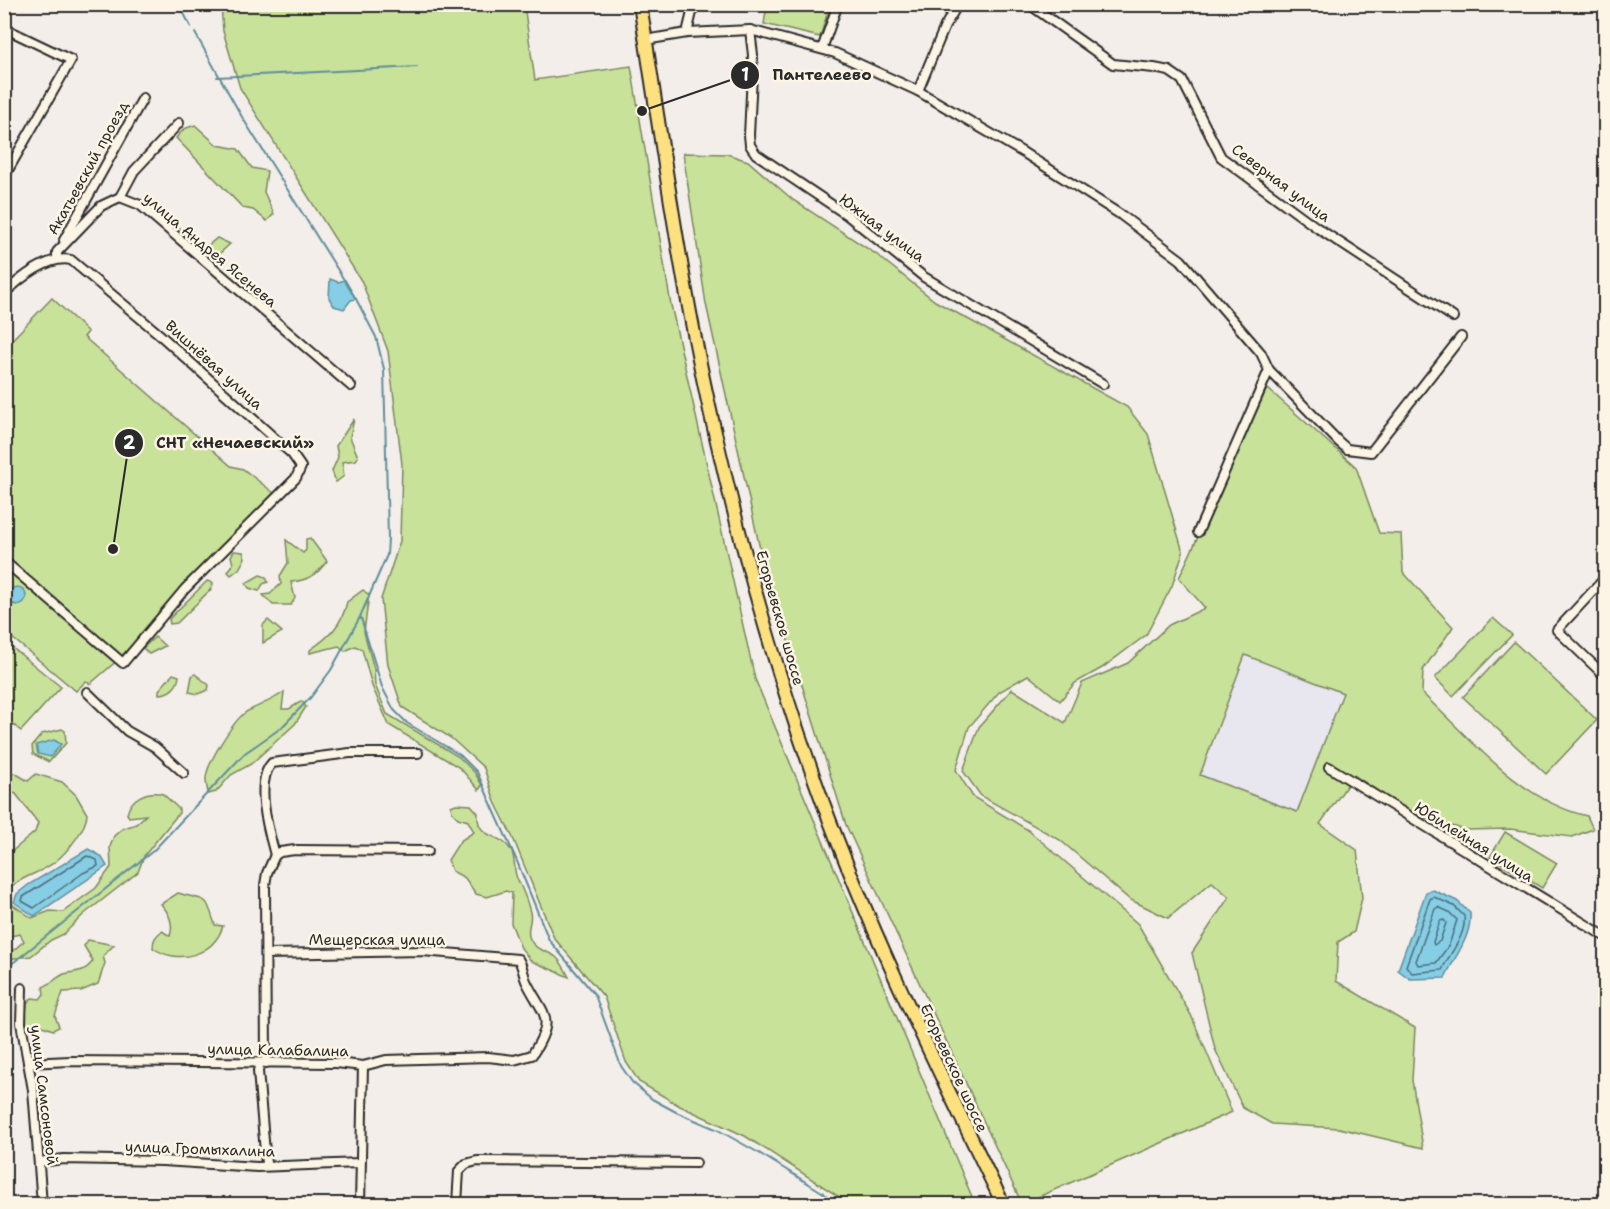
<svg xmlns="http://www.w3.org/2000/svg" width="1610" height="1209" font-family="'Shantell Sans',sans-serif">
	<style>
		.built { fill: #e8e6ee }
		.green { fill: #c8e299; stroke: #7a8662; stroke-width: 1.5; fill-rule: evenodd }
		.water { fill: #85cee5; stroke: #618d9b; stroke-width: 1.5 }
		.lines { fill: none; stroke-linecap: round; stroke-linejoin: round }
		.shore { stroke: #4f6c75; stroke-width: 1.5 }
		.stream { stroke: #618d9b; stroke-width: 2 }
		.street-casing { stroke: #2b2b2b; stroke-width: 12 }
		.primary-casing { stroke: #2b2b2b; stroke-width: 16 }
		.street { stroke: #fcf5e5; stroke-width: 8 }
		.primary { stroke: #fde080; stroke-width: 12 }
		.labels { text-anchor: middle; stroke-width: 5; stroke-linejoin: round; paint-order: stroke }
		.street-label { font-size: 15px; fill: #2b2b2b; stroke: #fcf5e5 }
		.leader { fill: none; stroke: #2b2b2b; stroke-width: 2 }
		.callout-dot { fill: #2b2b2b; stroke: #fcf5e5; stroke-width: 2 }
		.mark-label { font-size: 18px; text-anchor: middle; font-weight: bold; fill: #fff }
		.callout-label { font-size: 16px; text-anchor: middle; font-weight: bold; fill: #2b2b2b; stroke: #fcf5e5; stroke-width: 5; stroke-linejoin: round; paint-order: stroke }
	</style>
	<rect width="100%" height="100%" fill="#f3eee9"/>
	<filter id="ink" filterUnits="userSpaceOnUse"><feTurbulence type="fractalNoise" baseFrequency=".0167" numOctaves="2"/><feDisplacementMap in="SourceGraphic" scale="12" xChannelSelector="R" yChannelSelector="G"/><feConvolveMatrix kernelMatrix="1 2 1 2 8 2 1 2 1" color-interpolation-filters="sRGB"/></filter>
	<g filter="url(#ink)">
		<path class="built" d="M1245,655L1343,692L1297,812L1200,775Z"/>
		<g class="green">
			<path d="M221,5H524L535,80L631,66L671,305L755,679L975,1204H850L745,1136L680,1106L639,1082L626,1062L604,997L554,938L513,838L495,802L484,768L451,738L402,707L388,665L381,599L400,541L402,464L388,351L362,282L240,88L223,31Z"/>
			<path d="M767,5V4L830,5L820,37L764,24Z"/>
			<path d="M195,125L217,145L238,149L252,168L267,171L264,192L274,214L267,221L253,210L243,208L176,138L184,129Z"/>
			<path d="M683,153L727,154L748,161L793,200L876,254L935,301L1127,407L1148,434L1183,552L1172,586L1146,635L1102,668L1075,683L1060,701L1028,675L999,692L969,727L956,770L973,797L1028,830L1138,924L1191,1015L1232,1112L1022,1204L846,825L762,558L706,304Z"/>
			<path d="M174,226L193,232L195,237L193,242L189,243L172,231Z"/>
			<path d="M217,238L230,244L220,253L209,256L204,249Z"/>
			<path d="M52,298L88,332L84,337L231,466L243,469L274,493L119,659L90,684L86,681L76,691L5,632L4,348Z"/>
			<path d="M1267,388L1356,467L1379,533L1401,534L1403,572L1453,627L1423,670L1422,693C1471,739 1519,800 1587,816L1593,829L1572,837L1510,829L1465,830L1412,814L1354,775L1320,824L1357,850L1362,898L1354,932L1338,942L1336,981L1415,1028L1412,1080L1423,1148L1339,1128L1272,1124L1243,1108L1215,1049L1192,953L1229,897L1212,882L1168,918L1129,899L1060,840L981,796L963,771L979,727L1012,689L1065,723L1082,683L1128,663L1169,625L1205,608L1179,578ZM1245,655L1343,693L1297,812L1200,775Z"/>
			<path d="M354,419L350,437L358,457L356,460L342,462L344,476L336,482L332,471L338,457L336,446Z"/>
			<path d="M310,538L327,561C317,575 309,580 291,582L295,598L291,605H273L263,595L270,594L281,584L280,576L288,563L286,540L303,553L306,550V539Z"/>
			<path d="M234,551L243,552L245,558L239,569L231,575L228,572L233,564L231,556Z"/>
			<path d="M260,575L266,577L268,582L263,584L259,591L249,588L246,583Z"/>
			<path d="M207,581L213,583L211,589L177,623L170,624L169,619Z"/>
			<path d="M363,590L369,595L364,632L374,669L375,685L387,714L459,757L475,773L482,785L479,790L460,768L389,725L372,686L362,649L355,646L345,651L339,646L310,653V650C329,637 342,625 347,602Z"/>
			<path d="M1493,618L1512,635L1453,696L1435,678Z"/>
			<path d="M268,620L282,632L263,643V625Z"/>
			<path d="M155,637L165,646L149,654L143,648Z"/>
			<path d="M4,641L61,687L21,731L5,718Z"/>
			<path d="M1514,642L1597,720L1546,774L1463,697Z"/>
			<path d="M173,674L179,676C178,687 169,694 159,694V690Z"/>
			<path d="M195,674L209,685L208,690L198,694L189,692L192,676Z"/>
			<path d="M284,692L282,709H289L302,701L306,707L295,724L251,764L231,775L216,792L208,794C208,790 206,785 206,780C205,765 234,720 246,712C259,705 272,701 284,692Z"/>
			<path d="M62,729L65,731L66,743L49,762L33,754L32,746L42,734Z"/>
			<path d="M8,772L15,773L28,781L36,774L62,782L76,795L87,814C87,828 67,852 56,861C41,874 19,876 7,891L9,902L32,918L50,911L63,912L96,888L111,867L110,847L114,836L122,829L136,824L146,815L129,817L127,814C131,797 147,790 163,794L179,809V813L144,856L138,872L83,915L64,934L51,940L31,956L8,959L7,956L24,941L20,934L5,937V857L35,832L38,823L16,794L8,791L5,794V775Z"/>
			<path d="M456,804L471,805L478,813C476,840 500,832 511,850C516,859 513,869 517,878C522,888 527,900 530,912C533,922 525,929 530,939C535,951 547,950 556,957C561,961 566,971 569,977L531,961L521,948L511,923L512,893L506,891L487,897L476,894L465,878L452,871L448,860L460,841L474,832L468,821L458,818L452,812L451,806Z"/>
			<path d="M1505,832L1557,863L1542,888L1490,857Z"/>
			<path d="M178,893C208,902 205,893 215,925L223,926C213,956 178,965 153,948C153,940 155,936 162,931L170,936C174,924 170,914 161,904Z"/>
			<path d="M88,940L114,945L103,956L105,963L98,984L81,991L63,992L55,1016L59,1027L53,1030L37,1024L28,1030L24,1028L27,1003L32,998L40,999L44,994L43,987C51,984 57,977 64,974C78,970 83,974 93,961L84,946Z"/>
		</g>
		<g class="water">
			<path d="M330,279L338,282L345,280L356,299L351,300L344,309L334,306L329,298Z"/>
			<circle cx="17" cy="596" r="9"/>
			<path d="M54,740L61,744L51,757L38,754L36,745Z"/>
			<path d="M88,849L101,856L107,866L34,916L14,902L17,894L28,885Z"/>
			<path d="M1433,890L1457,901L1470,913C1472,937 1454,957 1445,978L1410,979L1398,970L1426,892Z"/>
		</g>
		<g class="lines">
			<g class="shore">
				<path d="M87,856L97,860L98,866L83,873L34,908L22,901L23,897Z"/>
				<path d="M1434,897L1454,906L1464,916C1467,935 1449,954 1442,970L1412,973L1406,966L1430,899Z"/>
				<path d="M1438,907L1449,912L1457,920L1449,945L1436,963L1418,965L1416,961L1435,909Z"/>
				<path d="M1444,920L1446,923L1440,941L1434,945L1433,942L1440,921Z"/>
			</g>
			<g class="stream">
				<path d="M179,4L191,27"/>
				<path d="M217,77L417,67"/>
				<path d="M361,618L382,687L394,710L407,723L460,755L477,772L516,859L549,940L595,995L621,1066L632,1082L652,1099L676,1112L718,1130L759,1153L822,1192L837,1204"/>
				<path d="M4,970L153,851L245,753L281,728L311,697L331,670L360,617L387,555L388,539L384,369L376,337L356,299L242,117L195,33"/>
			</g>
			<g class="street-casing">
				<g id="street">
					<path d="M1029,4L1113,64L1154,68L1169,71L1182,80L1221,157L1316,227L1453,317"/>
					<path d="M4,28L71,60L4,177"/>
					<path d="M750,30L753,55L749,135L750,145L756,154L847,215L924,277L1103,384"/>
					<path d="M687,33L694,4"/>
					<path d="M645,40L687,33L750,30L835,53L918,91L1024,153L1121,215L1181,260L1261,353L1269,370L1198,532"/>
					<path d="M822,49L838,4"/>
					<path d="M918,91L945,26L958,4"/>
					<path d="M120,197L134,171L179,123"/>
					<path d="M64,240L143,98"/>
					<path d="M57,259V252L101,206L120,197L140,205L351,386"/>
					<path d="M4,294C20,278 49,255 71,260L159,334L292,454L301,467L296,478L185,589L123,663L4,561"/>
					<path d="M1269,370L1339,442L1347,449L1371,452L1461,337"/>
					<path d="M1606,577L1557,630L1606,677"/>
					<path d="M87,692L127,731L155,747L184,773"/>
					<path d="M1329,767L1606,937"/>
					<path d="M275,855C269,833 254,782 272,763L350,753H418"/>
					<path d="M275,855L280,852L295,850L428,851"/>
					<path d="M22,988L21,1023L33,1090L42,1204"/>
					<path d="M28,1063L70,1061L336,1063L363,1066L386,1060L488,1057L514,1060L532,1055C557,1016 543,1016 526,981C523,974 523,966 518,959L422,951L267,954"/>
					<path d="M260,1063L258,1071L266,1164"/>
					<path d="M266,1063L265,885L267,873L275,855"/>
					<path d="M39,1162L64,1159L163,1161L257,1167L360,1163"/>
					<path d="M360,1204L363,1066"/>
					<path d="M457,1204L459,1171L466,1164L477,1161L696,1163"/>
				</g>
			</g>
			<g class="primary-casing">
				<path id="primary" d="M640,4C663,150 683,298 717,441C745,562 779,683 822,800C873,939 939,1071 1003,1204"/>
			</g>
			<use href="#street" class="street"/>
			<use href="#primary" class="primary"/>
		</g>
	</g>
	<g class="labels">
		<g class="street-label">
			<text transform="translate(88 168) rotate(-61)" y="5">Акатьевский проезд</text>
			<text transform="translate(1281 183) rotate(37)" y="5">Северная улица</text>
			<text transform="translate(882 228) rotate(37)" y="5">Южная улица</text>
			<text transform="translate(210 250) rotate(40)" y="5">улица Андрея Ясенева</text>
			<text transform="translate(214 365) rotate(42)" y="5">Вишнёвая улица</text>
			<text transform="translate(780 618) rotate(74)" y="5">Егорьевское шоссе</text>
			<text transform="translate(1474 842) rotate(32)" y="5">Юбилейная улица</text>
			<text x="377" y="945">Мещерская улица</text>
			<text transform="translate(278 1050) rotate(1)" y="5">улица Калабалина</text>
			<text transform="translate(954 1068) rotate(65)" y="5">Егорьевское шоссе</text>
			<text transform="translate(44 1095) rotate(83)" y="5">улица Самсоновой</text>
			<text transform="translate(200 1149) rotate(2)" y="5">улица Громыхалина</text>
		</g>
	</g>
	<path class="leader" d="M642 111L745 75M113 549L129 443"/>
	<g class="callout-dot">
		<circle cx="642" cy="111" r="6"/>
		<circle cx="113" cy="549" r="6"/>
		<circle cx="745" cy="75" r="15"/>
		<circle cx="129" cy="443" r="15"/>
	</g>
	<g class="mark-label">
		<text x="745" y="81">1</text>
		<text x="129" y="449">2</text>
	</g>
	<g class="callout-label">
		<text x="822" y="80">Пантелеево</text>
		<text x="235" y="448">СНТ «Нечаевский»</text>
	</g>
	<rect width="1610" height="1209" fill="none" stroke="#fcf5e5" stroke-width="24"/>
	<rect x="12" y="12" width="1586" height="1185" fill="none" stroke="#2b2b2b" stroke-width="2" filter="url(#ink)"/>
</svg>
